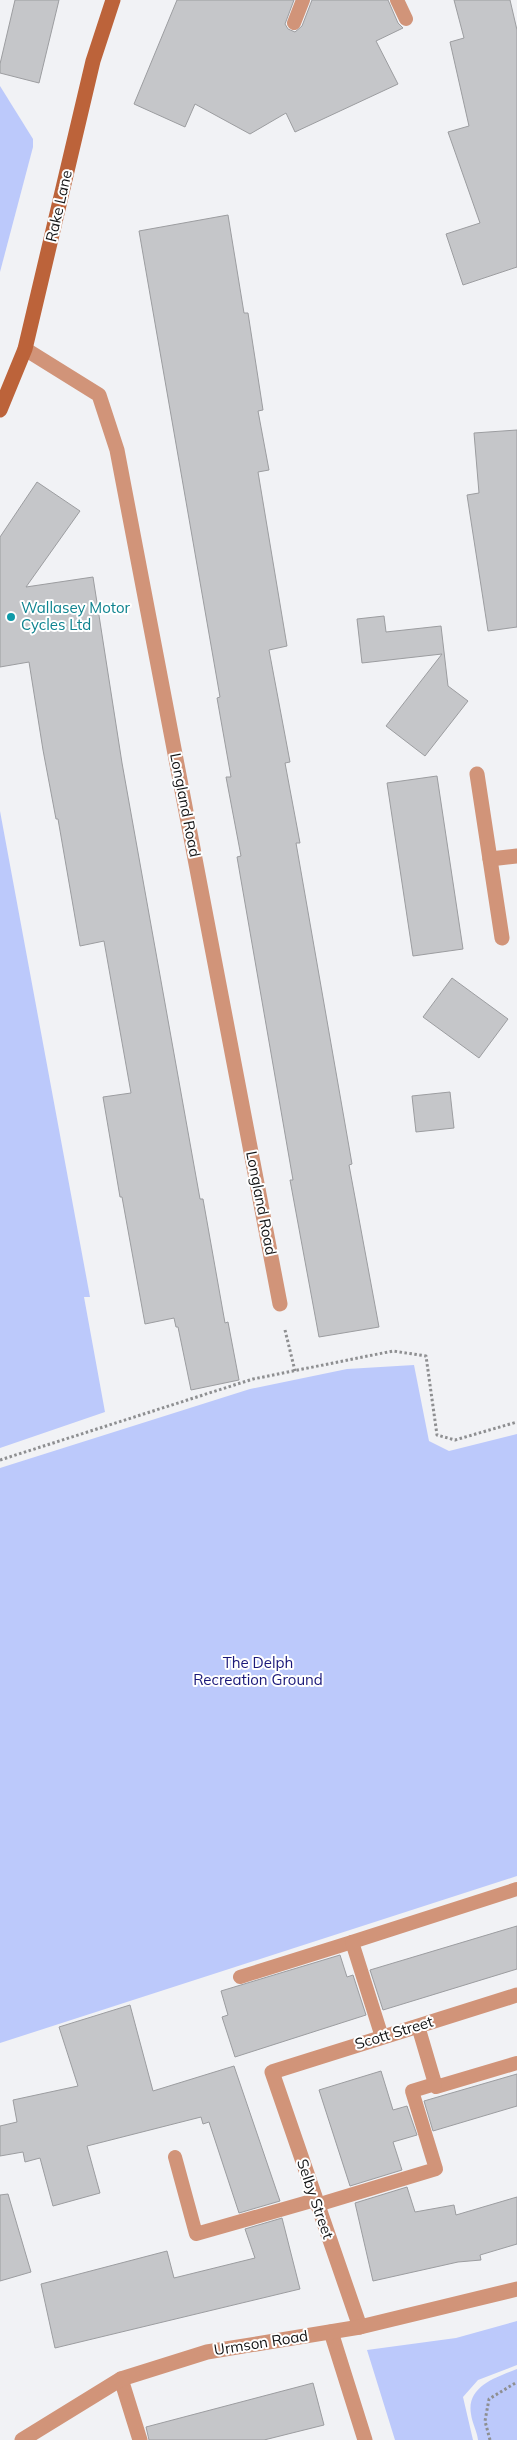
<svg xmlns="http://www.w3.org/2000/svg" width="517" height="2440" font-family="Mulish,sans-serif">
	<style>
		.green { fill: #bcc9fb }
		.building { fill: #c5c6c9; stroke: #9c9da0 }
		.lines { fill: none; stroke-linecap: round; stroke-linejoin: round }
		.path { stroke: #8e8f91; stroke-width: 3; stroke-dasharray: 2.5 2.5; stroke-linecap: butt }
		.lane { stroke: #d19479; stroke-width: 14 }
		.street { stroke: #d19479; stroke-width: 15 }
		.secondary { stroke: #bc633a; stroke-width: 15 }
		.culture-dot { fill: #0f9aa8; stroke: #fff; stroke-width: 2 }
		.labels { text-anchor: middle; stroke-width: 4; stroke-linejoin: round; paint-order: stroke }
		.street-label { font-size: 15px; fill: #131415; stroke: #fff }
		.culture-label { font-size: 15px; fill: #0d838f; stroke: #fff; text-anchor: start }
		.park-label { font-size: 15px; fill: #1a1879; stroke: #fff }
	</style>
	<rect width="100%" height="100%" fill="#f1f2f5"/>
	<g class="green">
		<path d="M0,86L33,139V147L0,272Z"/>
		<path d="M0,811L90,1297H84L105,1412L0,1448Z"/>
		<path d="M414,1365L429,1441L449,1451L517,1434V1876L0,2043V1468L250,1389L347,1369Z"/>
		<path d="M517,2321V2365L478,2380L463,2397L473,2440H395L367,2350L456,2338Z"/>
		<path d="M517,2369V2440H478C477,2431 472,2423 471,2414C466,2386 497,2377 517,2369Z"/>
	</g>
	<g class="building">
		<path d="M15,0H59L39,83L0,73V64Z"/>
		<path d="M177,0H294L285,24L288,29L295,32L302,26L312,0H388L398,23L403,28L376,41L398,84L295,132L286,113L250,134L195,104L185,127L134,104Z"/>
		<path d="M454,0H510L517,30V267L463,285L446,234L480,223L448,132L469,126L450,42L464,38Z"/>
		<path d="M228,215L244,313H248L263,410L258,411L269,470L258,472L287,646L269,650L290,762L285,763L300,843H296L352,1164L349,1165L379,1327L319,1337L290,1180H293L237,857L241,856L226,777H231L217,698L220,697L139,231Z"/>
		<path d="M517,430V627L488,631L467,495L479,493L474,433Z"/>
		<path d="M37,482L80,511L26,587L93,577L122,763L200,1199H203L225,1323L228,1322L239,1380L191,1390L178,1327H176L174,1318L145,1324L122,1197H120L103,1097L131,1093L104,941L80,946L58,819H56L43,750L29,662L0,667V537Z"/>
		<path d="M384,616L386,632L441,626L448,686L468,701L425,756L386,726L442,654L362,663L357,619Z"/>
		<path d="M437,776L463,949L413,956L387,783Z"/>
		<path d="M452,978L508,1019L479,1058L423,1017Z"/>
		<path d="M450,1092L454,1128L416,1132L412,1096Z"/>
		<path d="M517,1926V1969L383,2010L370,1970Z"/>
		<path d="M340,1955L347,1977L353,1975L366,2015L235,2057L222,2017L228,2015L221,1991Z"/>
		<path d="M130,2005L153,2091L234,2066L280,2201L239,2213L209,2122L203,2124L201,2117L87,2146L100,2193L53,2206L40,2158L25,2162L23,2152L0,2156V2126L17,2122L13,2100L78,2086L59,2027Z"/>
		<path d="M381,2071L393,2110L407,2106L417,2135L393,2142L402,2170L350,2186L319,2090Z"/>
		<path d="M517,2074V2106L433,2131L424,2101Z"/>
		<path d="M407,2187L415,2212L454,2205L456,2215L517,2197V2244L480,2255L481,2260L458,2262L373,2281L355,2203Z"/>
		<path d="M8,2194L31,2272L0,2281V2195Z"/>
		<path d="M282,2218L300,2289L55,2348L41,2284L167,2251L174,2278L255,2258L245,2229Z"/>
		<path d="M313,2383L324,2425L264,2440H149L146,2427Z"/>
	</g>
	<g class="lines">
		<g class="path">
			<path d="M285,1330L295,1371"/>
			<path d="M0,1460L253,1379L393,1351L426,1356L437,1435L455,1440L517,1422"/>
			<path d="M490,2440L485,2421L489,2399L517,2382"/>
		</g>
		<g class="lane">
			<path d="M397,0L406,19"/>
			<path d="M294,23L303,0"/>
			<path d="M240,1977L352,1942"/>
			<path d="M418,2026L436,2087L517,2063"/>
			<path d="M382,2037L352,1942L517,1889"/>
			<path d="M175,2157L196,2234L315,2200"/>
			<path d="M317,2205L436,2169L412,2091L435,2084"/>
		</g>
		<g class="street">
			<path d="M25,349L99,395L117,450L280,1304"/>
			<path d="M477,774L502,938"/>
			<path d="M490,859L517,856"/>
			<path d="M360,2327L272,2072L517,1995"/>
			<path d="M331,2332L365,2440"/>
			<path d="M121,2379L140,2440"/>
			<path d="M22,2440L121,2379L207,2352L360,2327L517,2289"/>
		</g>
		<path class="secondary" d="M0,410L25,349L93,61L113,0"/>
	</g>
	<circle class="culture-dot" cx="11" cy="617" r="5"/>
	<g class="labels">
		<g class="street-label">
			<text transform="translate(59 206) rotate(-77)" y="5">Rake Lane</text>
			<text transform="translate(185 805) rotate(79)" y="5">Longland Road</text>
			<text transform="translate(261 1203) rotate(79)" y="5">Longland Road</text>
			<text transform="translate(394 2033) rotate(-17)" y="5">Scott Street</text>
			<text transform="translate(315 2199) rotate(71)" y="5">Selby Street</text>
			<text transform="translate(261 2343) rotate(-9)" y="5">Urmson Road</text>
		</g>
		<g class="culture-label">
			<text x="21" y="613">Wallasey Motor<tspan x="21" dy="17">Cycles Ltd</tspan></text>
		</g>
		<g class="park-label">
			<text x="258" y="1668">The Delph<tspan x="258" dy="17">Recreation Ground</tspan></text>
		</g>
	</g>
</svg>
